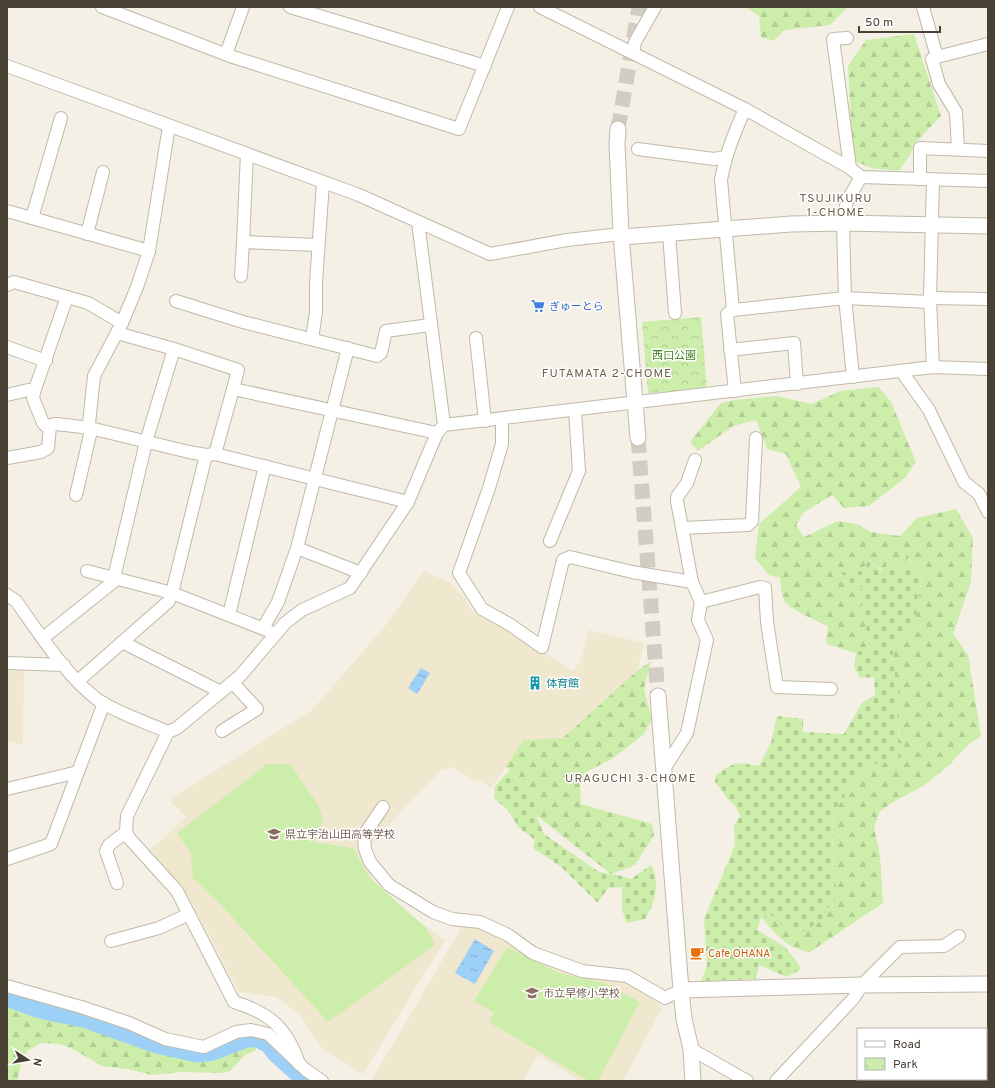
<svg xmlns="http://www.w3.org/2000/svg" width="995" height="1088" font-family="Overpass,'Noto Sans JP',sans-serif">
	<style>
		.education { fill: #efe7ce }
		.forest { fill: url(#forest-firs) }
		.cemetery { fill: url(#cemetery-stones) }
		.park { fill: url(#park-crowns) }
		.pitch { fill: #cdedab }
		.water { fill: url(#water-ripples) }
		.lines { fill: none; stroke-linecap: round; stroke-linejoin: round }
		.river { stroke: #9cd0f7; stroke-width: 19 }
		.tertiary-tunnel { stroke: #d2cdc2; stroke-width: 15; stroke-dasharray: 15 8; stroke-linecap: butt }
		.minor-casing { stroke: #c1b9a7; stroke-width: 14 }
		.tertiary-casing { stroke: #c1b9a7; stroke-width: 17 }
		.minor { stroke: #fff; stroke-width: 12 }
		.tertiary { stroke: #fff; stroke-width: 15 }
		.labels { text-anchor: middle; stroke-width: 3; stroke-linejoin: round; paint-order: stroke }
		.shop-label { font-size: 11px; fill: #366cbe; stroke: #fff; text-anchor: start }
		.park-label { font-size: 11px; fill: #438022; stroke: #fff }
		.culture-label { font-size: 11px; fill: #0d838f; stroke: #fff; text-anchor: start }
		.education-label { font-size: 11px; fill: #785e54; stroke: #fff; text-anchor: start }
		.food-label { font-size: 11px; fill: #c56008; stroke: #fff; text-anchor: start }
		.neighbourhood-label { font-size: 12px; letter-spacing: 1px; fill: #6c5f4b; stroke: #fff }
	</style>
	<defs>
		<pattern id="forest-firs" width="22" height="20" patternUnits="userSpaceOnUse"><rect width="22" height="20" fill="#cdedab"/><path d="M5 1l3.5 6h-7zM16 11l3.5 6h-7z" fill="#b2cc94"/></pattern>
		<pattern id="cemetery-stones" width="16" height="16" patternUnits="userSpaceOnUse"><rect width="16" height="16" fill="#cdedab"/><path d="M2 7V4a2 2 0 0 1 4 0v3zM10 15v-3a2 2 0 0 1 4 0v3z" fill="#b2cc94"/></pattern>
		<pattern id="park-crowns" width="20" height="18" patternUnits="userSpaceOnUse"><rect width="20" height="18" fill="#cdedab"/><path d="M2 6a3 3 0 1 1 6 0M12 15a3 3 0 1 1 6 0" fill="none" stroke="#b2cc94"/></pattern>
		<pattern id="water-ripples" width="26" height="14" patternUnits="userSpaceOnUse"><rect width="26" height="14" fill="#9cd0f7"/><path d="M2 4q2-2 4 0t4 0M15 11q2-2 4 0t4 0" fill="none" stroke="#81aac9"/></pattern>
	</defs>
	<rect width="100%" height="100%" fill="#f5f0e6"/>
	<g class="education">
		<path d="M424,571L451,583L464,597L473,612L498,623L573,671L580,662L588,630L644,643L638,670L563,738L524,740L491,788L478,779L475,782L453,767L441,770L360,855L381,894L445,940L363,1074L324,1051L298,1013L276,997L239,992L187,894L150,850L186,817L169,800L312,710L385,626Z"/>
		<path d="M7,667L24,668L23,744L7,741Z"/>
		<path d="M463,925L472,926L501,937L566,970L593,978L622,980L661,1005V1010L623,1081H580L538,1055L523,1081H371Z"/>
	</g>
	<g class="forest">
		<path d="M746,7H848L830,25L785,30L773,41L761,37L759,16Z"/>
		<path d="M914,34L941,116L915,143L910,155L899,171L871,168L853,160L848,66L866,40Z"/>
		<path d="M879,387L891,402L916,462L905,478L869,506L844,508L832,495L803,513L796,525L804,537L838,521L857,524L871,532L900,536L917,518L956,509L973,538L971,582L953,634L968,655L981,736L969,744L949,765L925,785L895,801L880,811L874,827L880,856L883,903L810,952C786,948 776,934 761,917L770,915L808,930L816,923L828,918L818,912L833,905L838,891L833,879L832,824L837,807L855,781L866,769L875,764L895,761L902,746L896,720L900,690L896,687L892,641L915,622L923,568H915L910,558H902V570C888,577 880,569 870,560L859,572L844,573L840,568L841,581L861,585V605L870,648L856,653L826,644L828,626C819,622 792,610 786,603C781,597 781,585 780,578L769,575L755,558L759,524L801,487L786,454L767,449L756,420L733,426L698,451L690,442L721,403L734,400L776,396L812,404L840,391Z"/>
		<path d="M651,661L644,689L652,720L643,735L612,759L588,771L580,785L581,804L652,824L654,835L635,865L611,874L536,815L535,799L510,770L505,767L524,740L563,738L638,670Z"/>
		<path d="M7,1002L94,1026L167,1050L199,1056L210,1057L249,1044L256,1045V1050L245,1055L230,1071L223,1073L182,1072L152,1075L127,1069L101,1066L75,1050L60,1044L41,1043L27,1051L21,1064L17,1081H7Z"/>
	</g>
	<g class="cemetery">
		<path d="M905,552L915,568H923L915,622L892,641L896,687L900,690C897,712 893,734 907,752L895,761L876,764L866,769L855,781L837,807L832,824L833,879L838,891L833,905L818,912L829,918L816,923L808,930L800,932L783,929L780,920L770,915L761,917L757,930L785,947L797,962L801,969L787,977L759,965L756,979L701,981L707,966L704,919L735,845L734,825L740,816C735,803 734,807 727,798C723,793 720,787 715,782L716,775C735,761 737,762 759,766L771,743L777,716L803,719V732L844,734L862,703L875,695L874,677L860,678L854,667L856,653L870,647L861,605V585L841,581L833,575L840,568L844,573L859,572L870,560L881,571L886,564L894,566L896,573L902,570V558Z"/>
		<path d="M510,770L535,799L536,815L544,834L599,872L618,875L631,879L651,865C661,882 655,903 645,919L626,923L622,909V887L608,888L598,903L561,867L533,848L535,840L519,828L508,810L494,798L495,786Z"/>
	</g>
	<path class="park" d="M701,317L707,389L648,393L642,322Z"/>
	<g class="pitch">
		<path d="M267,764H290L318,805L323,820L314,842L353,848L369,877L426,928L435,945L328,1022L221,905L193,878L191,853L177,833Z"/>
		<path d="M507,947L559,973L605,983L640,1002L598,1081H589L489,1022L494,1013L474,1001Z"/>
	</g>
	<g class="water">
		<path d="M421,668L430,673L417,694L408,688Z"/>
		<path d="M475,939L494,951L475,984L455,973Z"/>
	</g>
	<g class="lines">
		<path class="river" d="M7,997L40,1009L87,1019L157,1044L197,1053L213,1051L247,1038H258L269,1044L277,1054L307,1081"/>
		<g class="tertiary-tunnel">
			<path d="M618,129L639,7"/>
			<path d="M638,438L658,696"/>
		</g>
		<g class="minor-casing">
			<g id="minor">
				<path d="M102,7L230,56L459,129L508,7"/>
				<path d="M290,7L485,66"/>
				<path d="M540,7L745,109L850,168L861,177L988,181"/>
				<path d="M923,7L937,57L932,59L939,84L956,112L958,149"/>
				<path d="M847,38L833,39L850,168"/>
				<path d="M633,53L635,42L655,7"/>
				<path d="M226,54L243,7"/>
				<path d="M937,57L988,44"/>
				<path d="M7,66L359,195L490,254L567,240L621,234"/>
				<path d="M638,149L714,159L726,157"/>
				<path d="M920,179V148L988,151"/>
				<path d="M933,180L930,298L933,367"/>
				<path d="M7,211L149,251"/>
				<path d="M32,218L61,118"/>
				<path d="M418,222L444,425"/>
				<path d="M87,234L103,172"/>
				<path d="M669,234L675,313"/>
				<path d="M243,242L247,154"/>
				<path d="M241,276L243,242L318,245"/>
				<path d="M7,285L14,282L88,303L122,323"/>
				<path d="M67,297L34,392L33,398L43,423L46,426L57,424L90,428L189,452L206,455L215,454L408,502"/>
				<path d="M930,298L988,299"/>
				<path d="M176,301L243,322L377,356L381,353L386,331L430,325"/>
				<path d="M733,310L845,298L930,302"/>
				<path d="M476,338L485,421"/>
				<path d="M312,339L316,312V283L323,182"/>
				<path d="M7,347L46,361"/>
				<path d="M174,349L238,370L233,389"/>
				<path d="M730,350L794,343L797,384"/>
				<path d="M902,372L929,410L964,482L979,494L988,512"/>
				<path d="M853,377L845,298L843,223L847,201L861,177"/>
				<path d="M735,391L727,314L733,310L721,180C725,155 734,133 745,109"/>
				<path d="M7,395L28,390L34,392"/>
				<path d="M502,418V444L489,488L459,573L482,609L509,624L542,647L563,560L570,557L632,572L692,582L701,602L698,620L707,640L687,733L664,769"/>
				<path d="M215,454L233,389L437,433"/>
				<path d="M7,458L41,452L48,448L50,426"/>
				<path d="M76,495L90,435L89,423L94,376L122,323L137,287L149,251L169,126"/>
				<path d="M682,528L748,525L752,521L756,438"/>
				<path d="M550,541L579,471L575,410"/>
				<path d="M297,548L361,573"/>
				<path d="M87,571L172,593L269,631"/>
				<path d="M692,582L677,501V497L687,483L695,460"/>
				<path d="M7,595L16,601C39,633 66,676 98,700C115,712 148,723 168,732"/>
				<path d="M701,602L760,587L765,588L767,622L777,687L831,689"/>
				<path d="M229,615L265,466"/>
				<path d="M263,628L278,602L297,548L348,348"/>
				<path d="M43,638L113,582L146,442L174,349L117,333"/>
				<path d="M122,642L221,692"/>
				<path d="M7,663L64,665"/>
				<path d="M78,681L169,601L172,593L206,455"/>
				<path d="M222,731L257,709L233,683"/>
				<path d="M7,789L78,772L104,703"/>
				<path d="M383,807L364,835L365,849L370,862L389,885L433,912L452,919L480,922L508,935L533,953L582,971L627,976L665,998L681,990"/>
				<path d="M7,859L51,844L78,772"/>
				<path d="M117,883L106,851L109,845L126,832"/>
				<path d="M111,941L159,928L189,914"/>
				<path d="M7,986L81,1007L129,1023L165,1039L204,1047L236,1032L251,1030L268,1034L306,1070L322,1081"/>
				<path d="M691,1049L747,1081"/>
				<path d="M299,1064C287,1028 270,1013 234,1002L177,891L129,838L126,832L127,816L168,732L177,728L240,676L285,623L302,610L350,588L408,502L437,433L444,425L933,367L988,369"/>
				<path d="M902,1079L908,1081"/>
				<path d="M776,1081L853,999L862,985L900,947L944,946L959,936"/>
				<path d="M979,1081L980,1079"/>
			</g>
		</g>
		<g class="tertiary-casing">
			<g id="tertiary">
				<path d="M618,129L617,144L621,234L638,438"/>
				<path d="M622,237L791,224L843,223L988,226"/>
				<path d="M658,696L681,990L684,1019L691,1049L693,1081"/>
				<path d="M681,990L862,985L988,984"/>
			</g>
		</g>
		<use href="#minor" class="minor"/>
		<use href="#tertiary" class="tertiary"/>
	</g>
	<defs>
		<g id="supermarket-bare" transform="scale(1.08)"><path d="M-6-5.5h2.5l.6 2H6L4.5 2H-2.5L-4.4-4H-6ZM-1.5 3.2a1.3 1.3 0 1 0 .1 0ZM3 3.2a1.3 1.3 0 1 0 .1 0Z" fill="#3f7fe0" stroke="#fff" stroke-width="2.5" paint-order="stroke"/></g>
		<g id="building-bare" transform="scale(1.08)"><path d="M-4-6H4V6H1V3H-1V6H-4ZM-2.5-4.3h1.7v1.8h-1.7ZM.8-4.3h1.7v1.8H.8ZM-2.5-1h1.7V.8h-1.7ZM.8-1h1.7V.8H.8Z" fill="#0f9aa8" stroke="#fff" stroke-width="2.5" paint-order="stroke"/></g>
		<g id="school-bare" transform="scale(1.08)"><path d="M0-5L7-2L0 1L-7-2ZM-4 1L0 2.5L4 1V4Q0 6-4 4Z" fill="#8d6e63" stroke="#fff" stroke-width="2.5" paint-order="stroke"/></g>
		<g id="cafe-bare" transform="scale(1.08)"><path d="M-5.5-4.5H6V0H3Q3 3.5 0 3.5H-2.5Q-5.5 3.5-5.5 0ZM3-3.2v2h1.7v-2ZM-6 4.5H4V6H-6Z" fill="#e8710a" stroke="#fff" stroke-width="2.5" paint-order="stroke"/></g>
	</defs>
	<g fill-rule="evenodd">
		<use href="#supermarket-bare" x="538" y="306"/>
		<use href="#building-bare" x="535" y="683"/>
		<use href="#school-bare" x="274" y="834"/>
		<use href="#cafe-bare" x="697" y="953"/>
		<use href="#school-bare" x="532" y="993"/>
	</g>
	<g class="labels">
		<g class="shop-label">
			<text x="549" y="310">ぎゅーとら</text>
		</g>
		<g class="park-label">
			<text x="674" y="359">西口公園</text>
		</g>
		<g class="culture-label">
			<text x="546" y="687">体育館</text>
		</g>
		<g class="education-label">
			<text x="285" y="838">県立宇治山田高等学校</text>
			<text x="543" y="997">市立早修小学校</text>
		</g>
		<g class="food-label">
			<text x="708" y="957">Cafe OHANA</text>
		</g>
		<g class="neighbourhood-label">
			<text x="836" y="202">TSUJIKURU<tspan x="836" dy="14">1-CHOME</tspan></text>
			<text x="607" y="377">FUTAMATA 2-CHOME</text>
			<text x="631" y="782">URAGUCHI 3-CHOME</text>
		</g>
	</g>
	<rect width="995" height="1088" fill="none" stroke="#484134" stroke-width="16"/>
	<rect x="857" y="1028" width="130" height="52" fill="#ffffff" stroke="#b6b3ae"/>
	<rect x="865" y="1041" width="20" height="6" fill="#ffffff" stroke="#b6b3ae"/>
	<text x="893" y="1048" font-size="12" fill="#484134">Road</text>
	<rect x="865" y="1058" width="20" height="12" fill="url(#park-crowns)" stroke="#b6b3ae"/>
	<text x="893" y="1068" font-size="12" fill="#484134">Park</text>
	<g transform="translate(28 1060) rotate(102)" stroke="#ffffff" stroke-width="3" paint-order="stroke">
	<path d="M0-3L7 15L0 10L-7 15Z" fill="#484134"/>
	<text y="-6" font-size="11" font-weight="bold" text-anchor="middle" fill="#484134">N</text>
	</g>
	<path d="M859 26v6h81v-6" fill="none" stroke="#484134" stroke-width="2"/>
	<text x="865" y="26" font-size="12" fill="#484134" stroke="#ffffff" stroke-width="3" paint-order="stroke">50 m</text>
</svg>
